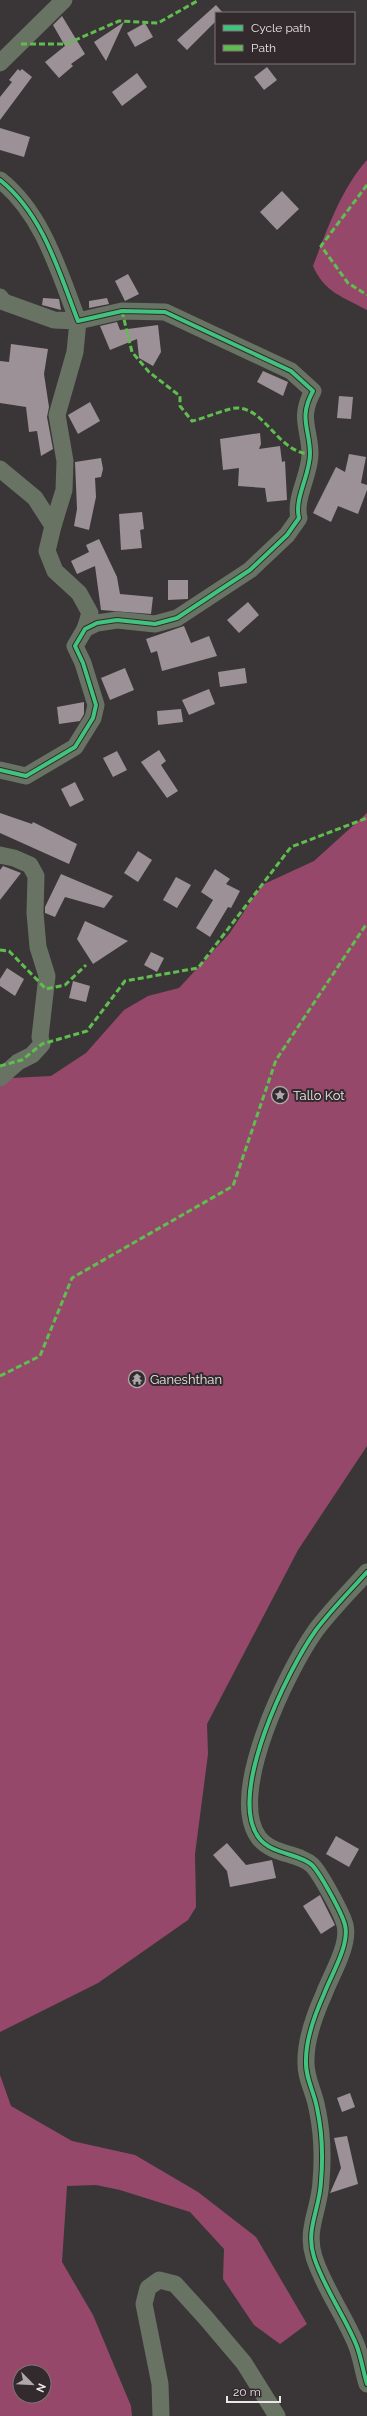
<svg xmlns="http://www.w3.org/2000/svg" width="367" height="2416" font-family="Raleway,sans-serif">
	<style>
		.forest { fill: #96486b; fill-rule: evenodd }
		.building { fill: #9b9196 }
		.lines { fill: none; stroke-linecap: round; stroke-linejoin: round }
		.minor { stroke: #697364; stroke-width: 17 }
		.quiet { stroke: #5fbe4e; stroke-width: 3; stroke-dasharray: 6 3; stroke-linecap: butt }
		.cycleway-casing { stroke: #322a2d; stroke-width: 6 }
		.cycleway { stroke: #40c37c; stroke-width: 4 }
		.labels { text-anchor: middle; stroke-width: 4; stroke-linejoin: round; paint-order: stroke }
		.poi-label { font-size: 13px; fill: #ece6e8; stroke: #322a2d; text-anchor: start }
	</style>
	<rect width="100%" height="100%" fill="#3a3638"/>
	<g class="forest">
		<path d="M367,160V310C343,297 324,292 313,266C327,230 341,189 367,160Z"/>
		<path d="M367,813V1446L298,1550L207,1724L208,1754L195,1854L196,1907L188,1920L98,1983L0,2032V1085L12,1078L51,1076L86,1053L124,1010L148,996L179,988L229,934L262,885L314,861Z"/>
		<path d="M0,2075L11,2106L72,2141L135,2155L198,2192L256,2237L307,2324L280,2344L254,2325L223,2279L224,2249L190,2212L120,2190L96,2185L67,2186L62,2262L93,2315L131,2406L132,2416H0ZM20,2372H44V2396H20Z"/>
	</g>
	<g class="building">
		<path d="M216,5L223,13H216V21L187,50L177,40Z"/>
		<path d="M62,16L85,54L71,64L73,66L59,78L45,62L65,46L53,25Z"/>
		<path d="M124,22L106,61L94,42Z"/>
		<path d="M145,23L153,37L135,47L127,33Z"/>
		<path d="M267,67L277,80L264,90L254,77Z"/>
		<path d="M18,69L20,71L22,69L32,77L0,120V97L12,82L9,80Z"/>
		<path d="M137,73L147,87L122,106L112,92Z"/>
		<path d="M0,128L30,137L24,157L0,150Z"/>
		<path d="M282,191L299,209L277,230L260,212Z"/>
		<path d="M128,274L139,294L125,301L115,281Z"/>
		<path d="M43,298L59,299L61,310L42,305Z"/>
		<path d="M107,298L109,304L89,308V301Z"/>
		<path d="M117,322L120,330L158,325L161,352L153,366L139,358L137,339L110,350L100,326Z"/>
		<path d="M11,344L48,349L44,374L49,407L47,417L53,449L41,456L37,431L29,432L26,407L0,403V361L9,362Z"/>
		<path d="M263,371L288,382L283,396L257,382Z"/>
		<path d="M339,396L353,397L351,419L337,418Z"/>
		<path d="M90,402L100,421L78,434L68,415Z"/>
		<path d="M260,433L261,444L259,449L280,446L282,462L285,461L287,500L267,502L265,488L238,486L239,468L223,470L220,439Z"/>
		<path d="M349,454L366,457L361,483L367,485V490L358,514L338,506L331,522L313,513L336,467L345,472Z"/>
		<path d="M101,458L103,469L101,477L95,478L96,497L89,530L74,526L77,509L75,462Z"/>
		<path d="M142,512L144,529L140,530L142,548L121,550L119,514Z"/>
		<path d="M99,539L117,577L120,594L153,597L151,614L101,610L95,566L77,574L71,561L89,552L86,545Z"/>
		<path d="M168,580H188V599L168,600Z"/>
		<path d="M248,602L259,615L239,633L227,620Z"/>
		<path d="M184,626L191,643L209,636L217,656L162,671L157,651L151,653L146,639Z"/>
		<path d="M125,668L134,690L110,700L101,678Z"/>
		<path d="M245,668L247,683L220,687L218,672Z"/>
		<path d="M209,689L215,704L189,715L182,700Z"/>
		<path d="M84,702V714L80,721L59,724L57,707Z"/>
		<path d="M181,709L183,722L158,725L157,711Z"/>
		<path d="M159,750L166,761L161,765L178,791L167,798L141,762Z"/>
		<path d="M117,751L127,770L113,777L103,758Z"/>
		<path d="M75,782L84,800L70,807L61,789Z"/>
		<path d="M0,813L32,824L33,822L77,844L69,864L0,833Z"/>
		<path d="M138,851L152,860L138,882L124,873Z"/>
		<path d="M3,866L21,873L0,900V870Z"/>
		<path d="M215,869L230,879L226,884L240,891L231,908L228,907L210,937L196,928L213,900L201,892Z"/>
		<path d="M61,874L113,896L104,908L65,897L55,917L45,913V907Z"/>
		<path d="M176,877L191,885L177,908L163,900Z"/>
		<path d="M85,921L128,941L93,964L77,939Z"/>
		<path d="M151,952L164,958L157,972L144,965Z"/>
		<path d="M7,968L24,979L15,996L0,986V979Z"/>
		<path d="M73,981L90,986L86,1002L69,998Z"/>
		<path d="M336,1836L359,1849L349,1867L326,1854Z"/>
		<path d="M227,1843L246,1865L272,1860L276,1878L230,1887L227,1871L213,1855Z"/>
		<path d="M320,1895L335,1925L321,1934L303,1906Z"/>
		<path d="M350,2093L355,2107L342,2112L337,2098Z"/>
		<path d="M347,2136L358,2184L330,2193L341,2168L334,2138Z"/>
	</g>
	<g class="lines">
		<g class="minor">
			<path d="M0,63L64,0"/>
			<path d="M0,180C43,214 59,272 78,321L122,311L165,312L291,371L313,391C298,418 310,429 310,454C310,475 294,498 299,518L287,535L250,570L177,618L155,624L117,620L97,623L85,629L75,646L83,663L96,705L93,718L75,747L26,776L0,770"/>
			<path d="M0,297L4,302L54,320L78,321L75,352L57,415L65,461L64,490L53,526"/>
			<path d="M0,469L35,498L53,526L47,551L55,571L79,593L90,613L85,629"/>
			<path d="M0,855L14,858L30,865L36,876L35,913L38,947L47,976L40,1037L42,1044L32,1055L18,1062L0,1078"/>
			<path d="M367,1572C350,1591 331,1610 316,1630C288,1669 226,1795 259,1838C272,1855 299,1853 312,1865C320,1873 342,1913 345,1925C350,1945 331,1975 324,1994C315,2014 306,2038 306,2060C305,2078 314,2091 317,2108C322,2131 323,2158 321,2181C320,2209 305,2229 314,2257C323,2286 344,2315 356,2344C361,2356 363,2371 367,2384"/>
			<path d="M161,2416L160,2384L144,2304L148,2288L159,2280L175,2284L205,2317L244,2363L277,2416"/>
		</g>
		<g class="quiet">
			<path d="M21,44H66L119,21L158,23L199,0"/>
			<path d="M367,185L321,246L348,283L367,295"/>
			<path d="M122,311L132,352L149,372L180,396V406L192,421C204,419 228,407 239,408C267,411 278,452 310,454"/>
			<path d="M0,950L9,951L46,989L65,985L86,965"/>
			<path d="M0,1066L22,1060L42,1044L87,1031L125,981L198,968L291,847L367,818"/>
			<path d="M0,1376L40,1356L72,1278L233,1186L276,1060L367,923"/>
		</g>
		<g class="cycleway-casing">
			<g id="cycleway">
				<path d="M0,180C43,214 59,272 78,321L122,311L165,312L291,371L313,391C298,418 310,429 310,454C310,475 294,498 299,518L287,535L250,570L177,618L155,624L117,620L97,623L85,629L75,646L83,663L96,705L93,718L75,747L26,776L0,770"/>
				<path d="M367,1572C350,1591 331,1610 316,1630C288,1669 226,1795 259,1838C272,1855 299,1853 312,1865C320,1873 342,1913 345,1925C350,1945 331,1975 324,1994C315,2014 306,2038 306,2060C305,2078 314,2091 317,2108C322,2131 323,2158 321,2181C320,2209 305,2229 314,2257C323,2286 344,2315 356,2344C361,2356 363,2371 367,2384"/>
			</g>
		</g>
		<use href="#cycleway" class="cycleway"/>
	</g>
	<defs>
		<g id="sight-ring" transform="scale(0.9)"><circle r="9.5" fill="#322a2d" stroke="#aea8aa" stroke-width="1.5"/><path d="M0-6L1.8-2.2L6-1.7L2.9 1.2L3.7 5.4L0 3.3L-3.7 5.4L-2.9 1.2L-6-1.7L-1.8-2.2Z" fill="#aea8aa"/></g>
		<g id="temple-ring" transform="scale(0.9)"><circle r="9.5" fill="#322a2d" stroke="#aea8aa" stroke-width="1.5"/><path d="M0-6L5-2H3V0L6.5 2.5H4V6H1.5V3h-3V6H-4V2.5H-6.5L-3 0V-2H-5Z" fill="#aea8aa"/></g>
	</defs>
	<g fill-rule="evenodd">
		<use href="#sight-ring" x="280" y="1095"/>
		<use href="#temple-ring" x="137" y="1379"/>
	</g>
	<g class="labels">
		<g class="poi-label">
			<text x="293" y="1100">Tallo Kot</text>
			<text x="150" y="1384">Ganeshthan</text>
		</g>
	</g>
	<rect x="215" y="12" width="140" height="52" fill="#322a2d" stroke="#7c7578"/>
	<rect x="223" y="25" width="20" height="6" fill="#40c37c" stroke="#7c7578"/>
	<text x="251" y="32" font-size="12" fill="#ece6e8">Cycle path</text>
	<rect x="223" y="45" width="20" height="6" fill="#5fbe4e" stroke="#7c7578"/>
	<text x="251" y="52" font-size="12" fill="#ece6e8">Path</text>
	<g transform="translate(32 2384) rotate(114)"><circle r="19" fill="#322a2d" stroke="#7c7578"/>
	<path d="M0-3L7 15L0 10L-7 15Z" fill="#aea8aa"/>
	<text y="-6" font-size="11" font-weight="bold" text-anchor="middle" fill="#ece6e8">N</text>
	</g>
	<path d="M227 2396v6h53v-6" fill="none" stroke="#ece6e8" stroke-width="2"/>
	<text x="233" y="2396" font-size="12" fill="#ece6e8" stroke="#322a2d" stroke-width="3" paint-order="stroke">20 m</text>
</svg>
